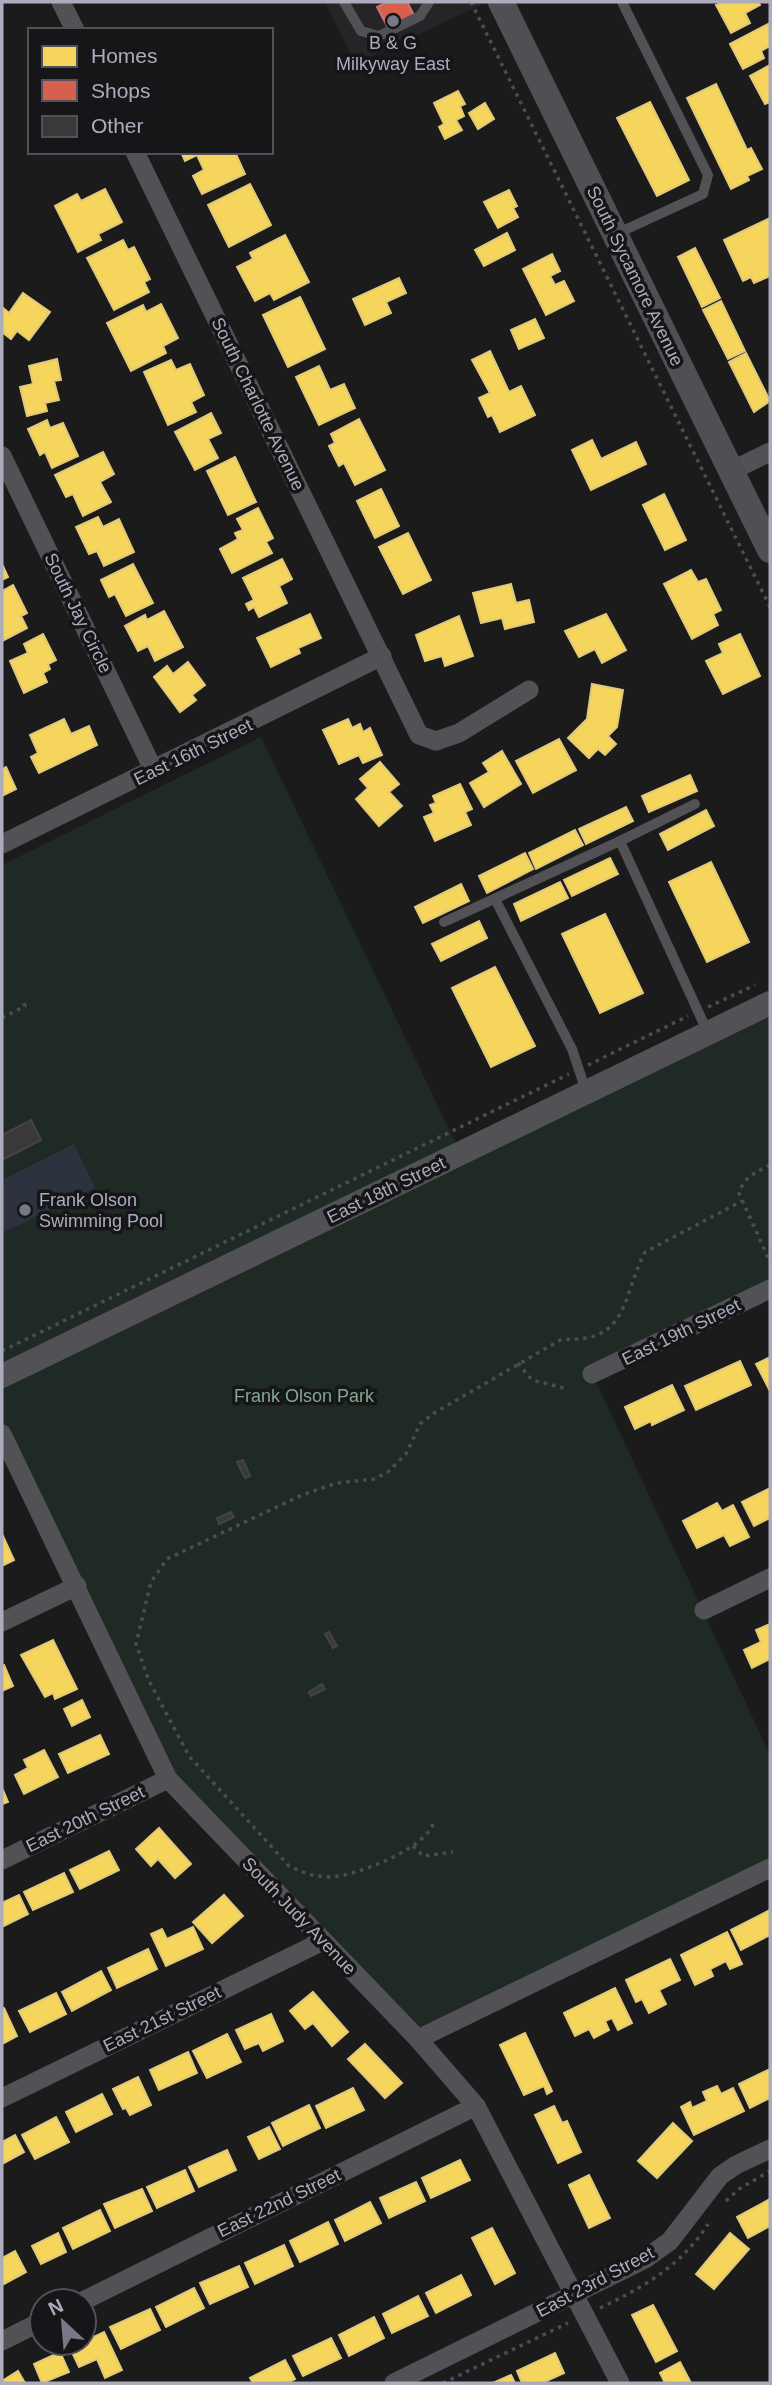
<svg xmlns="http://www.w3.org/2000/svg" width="772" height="2385" font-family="Arial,sans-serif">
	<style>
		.built { fill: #252528 }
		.green { fill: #202a25 }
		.water { fill: #2d323f }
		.homes { fill: #f6d55c; stroke: #e0c979; stroke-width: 2 }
		.shops { fill: #d6604d; stroke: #c9776f; stroke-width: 2 }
		.building { fill: #39393a; stroke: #444448; stroke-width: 2 }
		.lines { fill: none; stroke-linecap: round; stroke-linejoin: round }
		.path { stroke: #4c4c51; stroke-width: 3.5; stroke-dasharray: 3.5 5; stroke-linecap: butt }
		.service { stroke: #515156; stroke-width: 10 }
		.minor { stroke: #515156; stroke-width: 19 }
		.tertiary { stroke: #515156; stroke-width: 24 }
		.secondary { stroke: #4f4f54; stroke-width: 26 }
		.poi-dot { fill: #797985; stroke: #161518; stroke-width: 2.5 }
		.labels { text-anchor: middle; stroke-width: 7; stroke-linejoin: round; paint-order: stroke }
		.poi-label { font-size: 18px; fill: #acacbd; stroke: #161518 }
		.street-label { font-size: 18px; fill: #acacbd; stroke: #161518 }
		.park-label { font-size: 18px; fill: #82a990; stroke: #161518 }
	</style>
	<rect width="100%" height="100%" fill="#1b1b1c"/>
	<path class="built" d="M325,2H481L483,4L355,64Z"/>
	<path class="green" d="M261,737L461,1154L770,1003V1289L593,1375L770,1755V1868L418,2039L168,1779L2,1435V865Z"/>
	<path class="water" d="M74,1144L95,1188L2,1233V1180Z"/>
	<g class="homes">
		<path d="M723,2H758L760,5L745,13L750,23L731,33L716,5Z"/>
		<path d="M768,24L770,46L761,51L764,58L743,69L730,44Z"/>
		<path d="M770,65V102L765,104L750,76Z"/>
		<path d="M716,84L747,150L751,148L762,169L747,176L749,180L731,189L687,98Z"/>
		<path d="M458,91L465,104L460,106L464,116L456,120L462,130L445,139L439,127L444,124L434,103Z"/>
		<path d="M650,102L689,180L657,196L617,118Z"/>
		<path d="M485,103L494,119L478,129L469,113Z"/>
		<path d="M181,152H235L245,174L202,194L193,176L204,170L197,155L185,161Z"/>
		<path d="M250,184L271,225L229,247L208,205Z"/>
		<path d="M105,189L122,222L98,234L101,240L78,252L55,206L77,194L81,201Z"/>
		<path d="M509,190L517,206L513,208L518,217L498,228L484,202Z"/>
		<path d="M770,218V276L754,283L751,277L743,281L724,240Z"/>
		<path d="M507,233L515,250L484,266L475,250Z"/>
		<path d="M285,235L309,282L274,300L270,293L255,301L237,267L253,259L250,253Z"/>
		<path d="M123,240L128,250L134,247L150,279L144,282L149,292L114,310L87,258Z"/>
		<path d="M695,248L720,298L702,307L678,257Z"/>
		<path d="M552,254L560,271L550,276L555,285L564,281L574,301L546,315L523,269Z"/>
		<path d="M399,278L406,293L386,302L391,313L365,325L353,299Z"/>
		<path d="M23,293L50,312L29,340L17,331L11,339L2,332V307L9,313Z"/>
		<path d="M300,297L325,349L288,367L263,315Z"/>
		<path d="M721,301L745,351L728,359L703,310Z"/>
		<path d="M161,304L178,338L163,346L166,353L131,371L107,323L143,305L146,312Z"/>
		<path d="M535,319L544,338L519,349L511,330Z"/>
		<path d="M490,351L509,392L521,386L535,415L500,432L492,415L488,417L479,398L490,393L472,360Z"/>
		<path d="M746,353L770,401L754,412L729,362Z"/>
		<path d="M57,359L61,380L54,381L59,400L45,403L47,411L27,416L20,387L33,384L29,366Z"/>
		<path d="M171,360L176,370L190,364L204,395L191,402L196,412L168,425L144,372Z"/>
		<path d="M319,366L330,390L344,384L355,408L319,425L296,377Z"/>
		<path d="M211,413L221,433L208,439L218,458L195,470L175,432Z"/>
		<path d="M359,419L385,470L355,485L344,463L339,466L329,446L335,443L331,434Z"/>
		<path d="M47,420L50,428L63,423L78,456L52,468L45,452L40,455L28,429Z"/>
		<path d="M592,440L601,459L636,442L646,464L591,490L572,450Z"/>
		<path d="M103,452L114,474L100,482L111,502L83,516L73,494L66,497L55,475Z"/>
		<path d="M235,457L256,502L228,515L207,471Z"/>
		<path d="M381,489L399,526L375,538L357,501Z"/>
		<path d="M664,494L686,540L665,550L643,505Z"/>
		<path d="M258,508L273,538L266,542L272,553L232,573L220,549L238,539L235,533L243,530L237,519Z"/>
		<path d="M98,517L103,527L119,519L134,552L104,566L97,551L89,554L76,527Z"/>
		<path d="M408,533L431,580L403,594L379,547Z"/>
		<path d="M282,559L292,579L279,586L287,603L259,617L254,607L249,610L246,604L254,600L243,578Z"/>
		<path d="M2,564L8,577L2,580Z"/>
		<path d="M133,564L153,603L126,616L115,594L109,597L101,580Z"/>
		<path d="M691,570L698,582L706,579L721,610L713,614L718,625L692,639L664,584Z"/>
		<path d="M511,584L516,603L529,600L534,622L505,629L502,618L481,623L473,593Z"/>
		<path d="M13,585L27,613L21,616L27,628L2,641V591Z"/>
		<path d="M164,611L183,647L155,661L148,646L138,651L125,626L145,615L147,620Z"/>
		<path d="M310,614L321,638L298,648L300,653L271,667L257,638Z"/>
		<path d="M606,614L626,650L602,663L595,649L579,657L565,631Z"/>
		<path d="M459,616L473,656L445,666L442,656L425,661L416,635Z"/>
		<path d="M43,634L56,660L48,664L50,669L43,673L47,682L24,693L10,661L28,653L24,644Z"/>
		<path d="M740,634L760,676L723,694L706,661L723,653L719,644Z"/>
		<path d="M188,662L205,685L192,695L196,700L180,712L154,677L167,666L173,674Z"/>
		<path d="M592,684L623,690L617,727L608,736L616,744L605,755L598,749L589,758L568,738L587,719Z"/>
		<path d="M64,719L71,734L89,726L97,745L39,773L31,757L38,753L30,735Z"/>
		<path d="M348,719L352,728L360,724L363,732L370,728L382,755L363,763L359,755L339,764L323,730Z"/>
		<path d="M559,739L576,770L533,793L516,761Z"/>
		<path d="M502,751L521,784L484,807L470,783L489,772L483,763Z"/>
		<path d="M380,762L399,784L389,792L402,806L379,826L356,799L368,788L360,779Z"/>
		<path d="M6,767L16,789L2,796V769Z"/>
		<path d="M690,775L697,791L649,812L642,796Z"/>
		<path d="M460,784L472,809L465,812L471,825L435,841L424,817L434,813L430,805L436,803L433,796Z"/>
		<path d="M626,807L633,821L586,844L579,829Z"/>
		<path d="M706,810L714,826L668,850L660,834Z"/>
		<path d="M575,830L583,845L536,869L529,853Z"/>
		<path d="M525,853L533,869L487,893L479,876Z"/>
		<path d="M610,858L618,874L572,896L564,880Z"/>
		<path d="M711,862L749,942L707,962L669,882Z"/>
		<path d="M560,882L568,898L521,921L514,904Z"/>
		<path d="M461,884L469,901L423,923L415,907Z"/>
		<path d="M605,914L643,993L600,1013L562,934Z"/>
		<path d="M479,921L487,938L441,961L432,944Z"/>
		<path d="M495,967L535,1046L491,1067L452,988Z"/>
		<path d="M770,1357V1391L756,1364Z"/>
		<path d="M740,1361L751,1385L696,1410L685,1386Z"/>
		<path d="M672,1385L684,1410L652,1425L651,1421L635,1429L625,1407Z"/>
		<path d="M770,1488V1518L754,1526L742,1502Z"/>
		<path d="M717,1503L722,1511L733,1505L749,1537L730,1546L724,1535L697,1548L683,1521Z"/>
		<path d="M2,1534L14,1560L2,1566Z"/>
		<path d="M770,1624V1659L752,1668L744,1650L761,1642L756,1630Z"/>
		<path d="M53,1640L77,1689L55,1699L53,1693L45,1697L21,1655Z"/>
		<path d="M4,1665L13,1686L2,1691V1666Z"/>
		<path d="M82,1700L90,1717L72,1726L64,1709Z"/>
		<path d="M100,1735L109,1754L68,1773L59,1754Z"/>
		<path d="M44,1750L58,1777L24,1794L15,1775L28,1768L24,1760Z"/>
		<path d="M2,1788L8,1802L2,1804Z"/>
		<path d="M159,1828L191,1864L175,1878L158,1859L151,1866L136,1849Z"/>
		<path d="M109,1851L119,1870L80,1889L70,1870Z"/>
		<path d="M64,1873L73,1892L33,1910L24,1892Z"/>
		<path d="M19,1895L28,1914L2,1927V1903Z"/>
		<path d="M224,1895L243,1916L212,1943L193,1922Z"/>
		<path d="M770,1910V1935L741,1950L731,1930Z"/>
		<path d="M193,1927L203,1949L166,1966L151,1934L162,1929L167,1939Z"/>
		<path d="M727,1932L742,1964L730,1969L726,1961L710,1969L713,1976L695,1985L681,1955Z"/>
		<path d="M148,1949L157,1969L117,1988L108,1968Z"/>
		<path d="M670,1959L680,1980L659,1990L666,2004L649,2013L642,1999L636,2002L626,1980Z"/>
		<path d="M101,1971L111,1990L72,2011L62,1992Z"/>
		<path d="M615,1988L632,2023L618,2030L612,2018L605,2021L609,2030L594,2038L589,2029L575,2036L564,2013Z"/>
		<path d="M313,1992L348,2032L332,2046L313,2023L305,2029L290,2011Z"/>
		<path d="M56,1993L66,2014L30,2032L19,2011Z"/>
		<path d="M4,2008L17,2036L2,2044V2009Z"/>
		<path d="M271,2014L283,2041L263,2051L259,2043L245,2049L236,2030Z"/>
		<path d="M525,2033L552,2091L547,2094L544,2086L524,2095L500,2045Z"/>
		<path d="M227,2034L241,2062L207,2078L193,2051Z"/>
		<path d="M365,2044L402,2083L385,2098L348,2059Z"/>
		<path d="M188,2052L197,2073L159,2090L150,2070Z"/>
		<path d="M770,2069V2098L750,2108L739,2084Z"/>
		<path d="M138,2077L151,2105L130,2115L126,2108L123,2109L113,2089Z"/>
		<path d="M717,2086L721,2094L733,2088L744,2111L694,2135L681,2107L690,2102L692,2108L707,2101L703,2092Z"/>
		<path d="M353,2088L364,2110L326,2128L316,2106Z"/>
		<path d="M102,2094L112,2114L76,2132L66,2112Z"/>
		<path d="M309,2105L320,2128L283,2146L272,2123Z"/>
		<path d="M554,2106L562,2123L567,2121L581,2152L558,2163L535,2115Z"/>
		<path d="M56,2117L69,2142L35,2159L22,2135Z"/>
		<path d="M673,2123L692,2141L657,2178L638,2161Z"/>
		<path d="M269,2127L280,2149L259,2159L248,2137Z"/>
		<path d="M15,2135L24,2152L2,2164V2142Z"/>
		<path d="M227,2150L236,2170L199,2187L189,2167Z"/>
		<path d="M460,2160L470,2180L431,2198L422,2178Z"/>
		<path d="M185,2170L194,2191L157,2208L147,2187Z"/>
		<path d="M589,2175L610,2218L589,2228L569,2185Z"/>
		<path d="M416,2182L425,2201L389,2218L380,2198Z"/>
		<path d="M142,2189L152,2211L115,2228L104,2204Z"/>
		<path d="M770,2199V2226L748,2238L737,2217Z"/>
		<path d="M370,2202L381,2223L345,2241L335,2220Z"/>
		<path d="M100,2210L110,2231L73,2249L63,2228Z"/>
		<path d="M328,2222L338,2244L300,2262L290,2241Z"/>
		<path d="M492,2228L515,2273L495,2284L472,2238Z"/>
		<path d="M58,2233L66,2252L41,2264L32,2246Z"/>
		<path d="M730,2233L749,2249L714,2289L696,2274Z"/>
		<path d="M284,2245L293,2266L255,2284L245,2263Z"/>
		<path d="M15,2251L26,2272L2,2285V2258Z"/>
		<path d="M239,2266L248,2287L210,2304L200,2283Z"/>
		<path d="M461,2275L471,2295L436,2313L426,2293Z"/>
		<path d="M194,2288L204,2308L166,2327L156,2307Z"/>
		<path d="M418,2296L428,2316L392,2333L383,2314Z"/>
		<path d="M653,2305L677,2351L656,2362L632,2315Z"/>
		<path d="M150,2309L160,2330L121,2349L110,2327Z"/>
		<path d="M374,2317L384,2338L349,2356L339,2335Z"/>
		<path d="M104,2332L122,2370L105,2378L97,2359L79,2367L70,2348Z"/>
		<path d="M331,2338L341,2358L303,2376L293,2356Z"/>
		<path d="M60,2352L69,2372L42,2383L34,2364Z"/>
		<path d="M555,2353L564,2373L542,2383H522L517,2371Z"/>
		<path d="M285,2360L295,2379L287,2383H253L250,2378Z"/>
		<path d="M680,2362L691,2383H665L660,2373Z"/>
		<path d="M18,2371L25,2383H2V2381Z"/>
		<path d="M511,2375L515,2383H493Z"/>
	</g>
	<path class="shops" d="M388,2H407L414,15L388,28L377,7Z"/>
	<g class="building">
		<path d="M31,1120L41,1140L2,1160V1135Z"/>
		<path d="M243,1460L250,1476L245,1478L237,1462Z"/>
		<path d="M231,1512L234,1517L219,1524L217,1518Z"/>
		<path d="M329,1632L337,1646L333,1648L325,1634Z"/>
		<path d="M322,1684L325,1689L311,1696L309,1692Z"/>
	</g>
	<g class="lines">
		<g class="path">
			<path d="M471,2L770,607"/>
			<path d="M708,1007L755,985"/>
			<path d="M2,1018L25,1006L22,999"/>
			<path d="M588,1065L688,1016"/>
			<path d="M770,1165C756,1172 744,1177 739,1193L770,1262"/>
			<path d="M2,1351L569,1074"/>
			<path d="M518,1363L532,1380L564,1388"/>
			<path d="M433,1824C423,1850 358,1875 331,1877C315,1877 303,1873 289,1866L189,1756L149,1681L136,1644L151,1582L167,1559L302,1495L337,1483L374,1479L388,1472L406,1454L420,1424L434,1413L562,1339C629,1344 622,1296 645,1252L742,1201"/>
			<path d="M413,1846L423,1856L453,1852"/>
			<path d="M726,2201L739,2189L770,2171"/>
			<path d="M600,2308C644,2287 682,2265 708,2224"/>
			<path d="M443,2383L568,2323"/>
		</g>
		<g class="service">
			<path d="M344,2L361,31L379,36L420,16L429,2"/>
			<path d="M616,234L703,194L708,175L622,2"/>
			<path d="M620,841L695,804"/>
			<path d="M495,899L572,1049L586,1091"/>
			<path d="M444,922L620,841L708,1033"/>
		</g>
		<g class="minor">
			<path d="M61,2L75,30"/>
			<path d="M135,152L419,735L436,741L459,733L529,690"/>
			<path d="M2,456L154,771"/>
			<path d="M731,471L770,452"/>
			<path d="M2,844L382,656"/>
			<path d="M592,1374L770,1289"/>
			<path d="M2,1434L168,1779L418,2039L476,2106L620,2383"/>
			<path d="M704,1610L770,1578"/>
			<path d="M2,1622L77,1586"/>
			<path d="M2,1860L168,1779"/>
			<path d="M418,2039L770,1868"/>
			<path d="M2,2098L323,1941"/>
			<path d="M83,2301L476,2106"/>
			<path d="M2,2341L42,2321"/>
			<path d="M394,2383L645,2259L670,2241L720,2176L736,2165L770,2149"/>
		</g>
		<path class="tertiary" d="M2,1376L770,1003"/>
		<path class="secondary" d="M501,2L770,550"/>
	</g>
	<g class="poi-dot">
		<circle cx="393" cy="21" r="7"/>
		<circle cx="25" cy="1210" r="7"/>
	</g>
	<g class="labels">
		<g class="poi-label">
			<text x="393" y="49">B &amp; G<tspan x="393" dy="21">Milkyway East</tspan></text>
			<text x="39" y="1206" text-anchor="start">Frank Olson<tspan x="39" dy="21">Swimming Pool</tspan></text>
		</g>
		<g class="street-label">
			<text transform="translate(635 276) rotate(64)" y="6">South Sycamore Avenue</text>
			<text transform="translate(258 404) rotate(64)" y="6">South Charlotte Avenue</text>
			<text transform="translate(78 613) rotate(64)" y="6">South Jay Circle</text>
			<text transform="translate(193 752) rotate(-26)" y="6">East 16th Street</text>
			<text transform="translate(386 1190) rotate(-26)" y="6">East 18th Street</text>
			<text transform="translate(681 1332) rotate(-26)" y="6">East 19th Street</text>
			<text transform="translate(85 1819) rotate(-26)" y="6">East 20th Street</text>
			<text transform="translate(299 1916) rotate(46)" y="6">South Judy Avenue</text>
			<text transform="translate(162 2019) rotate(-26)" y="6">East 21st Street</text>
			<text transform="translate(279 2203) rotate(-26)" y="6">East 22nd Street</text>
			<text transform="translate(595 2282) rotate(-28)" y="6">East 23rd Street</text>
		</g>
		<g class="park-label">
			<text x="304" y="1402">Frank Olson Park</text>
		</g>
	</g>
	<rect width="772" height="2385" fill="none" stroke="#acacbd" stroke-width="7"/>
	<rect x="28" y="28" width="245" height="126" fill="#161518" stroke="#52515a" stroke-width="2"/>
	<rect x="42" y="46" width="35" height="21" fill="#f6d55c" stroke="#52515a" stroke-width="2"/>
	<text x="91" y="63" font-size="21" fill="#acacbd">Homes</text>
	<rect x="42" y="80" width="35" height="21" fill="#d6604d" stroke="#52515a" stroke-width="2"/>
	<text x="91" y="98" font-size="21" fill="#acacbd">Shops</text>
	<rect x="42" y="116" width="35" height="21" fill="#39393a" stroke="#52515a" stroke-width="2"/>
	<text x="91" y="133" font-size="21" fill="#acacbd">Other</text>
	<g transform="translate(63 2322) rotate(334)"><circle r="33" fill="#161518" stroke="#52515a" stroke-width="2"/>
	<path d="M0-5L12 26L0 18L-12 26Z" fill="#797985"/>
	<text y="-10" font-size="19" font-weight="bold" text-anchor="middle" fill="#acacbd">N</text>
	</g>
</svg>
